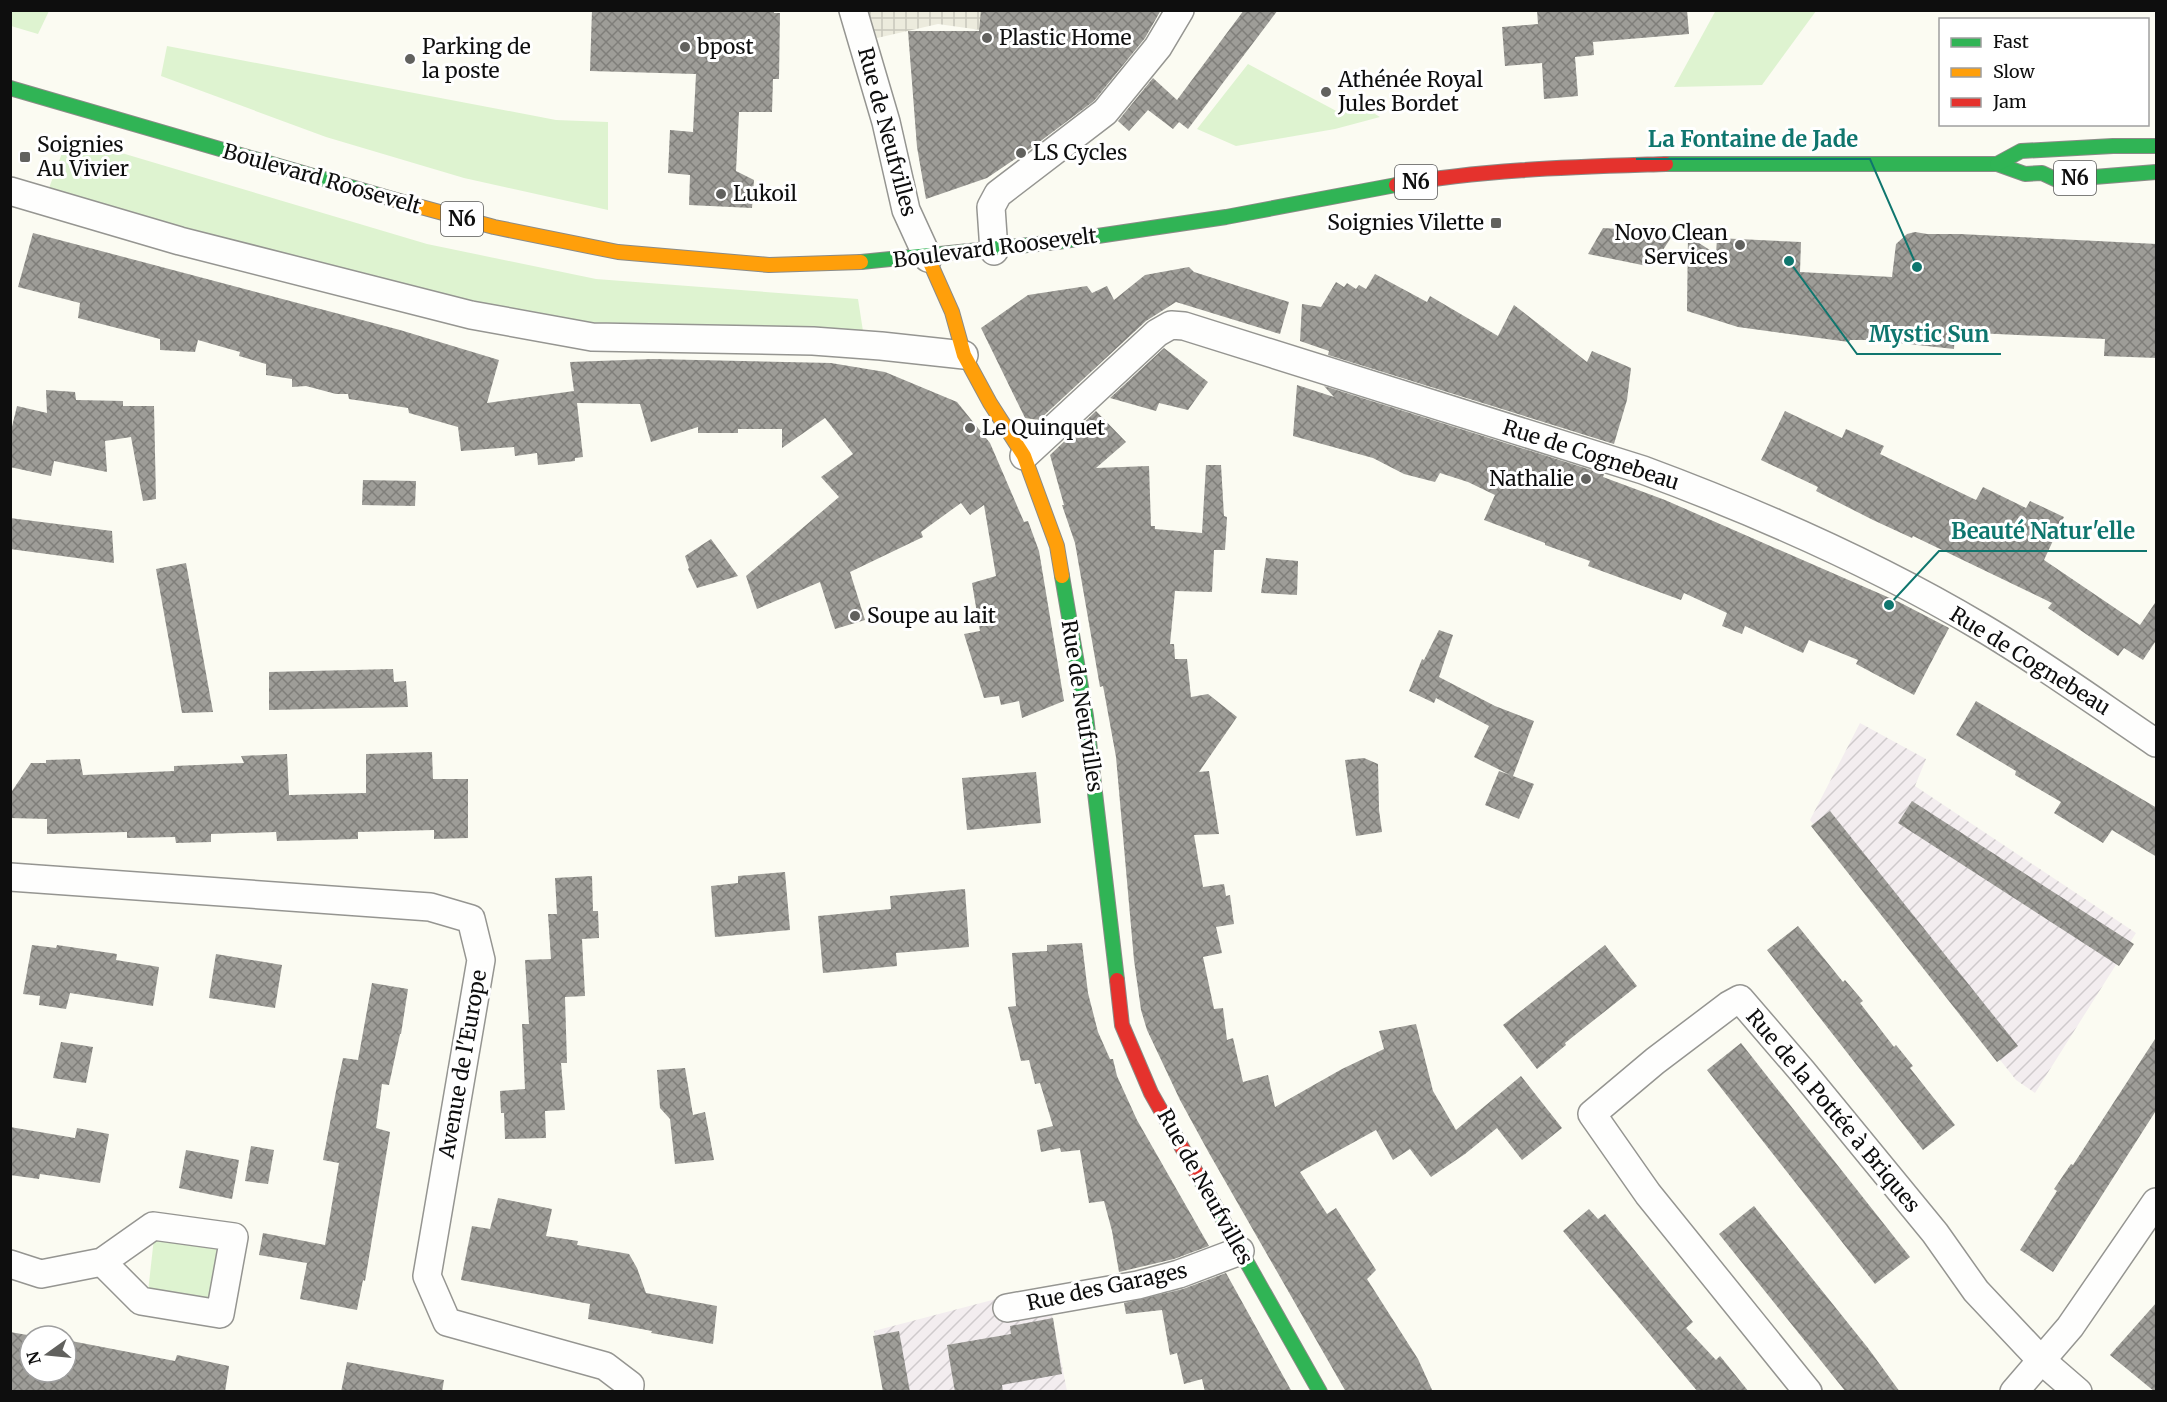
<svg xmlns="http://www.w3.org/2000/svg" width="2167" height="1402" font-family="Merriweather,serif">
	<style>
		.industrial { fill: url(#industrial-furrows) }
		.grass { fill: #def3d0 }
		.plaza { fill: url(#plaza-grid) }
		.building { fill: url(#building-cross-hatch) }
		.lines { fill: none; stroke-linecap: round; stroke-linejoin: round }
		.street-casing { stroke: #959591; stroke-width: 30 }
		.fast-casing { stroke: #8b8b87; stroke-width: 16 }
		.slow-casing { stroke: #8b8b87; stroke-width: 16 }
		.jam-casing { stroke: #8b8b87; stroke-width: 16 }
		.street { stroke: #fefefd; stroke-width: 27 }
		.fast { stroke: #30b455; stroke-width: 14 }
		.slow { stroke: #ff9f0a; stroke-width: 14 }
		.jam { stroke: #e5322d; stroke-width: 14 }
		.poi-dot { fill: #61615e; stroke: #fff; stroke-width: 2 }
		.labels { text-anchor: middle; stroke-width: 6; stroke-linejoin: round; paint-order: stroke }
		.shield { fill: #fff; stroke: #565656; stroke-width: 1.5 }
		.shield-label { font-size: 20px; font-weight: bold; fill: #0e0e0e }
		.poi-label { font-size: 21px; fill: #0e0e0e; stroke: #fff; text-anchor: start }
		.street-label { font-size: 21px; fill: #0e0e0e; stroke: #fff }
		.leader { fill: none; stroke: #0f766e; stroke-width: 2 }
		.callout-dot { fill: #0f766e; stroke: #fff; stroke-width: 2 }
		.callout-label { font-size: 22px; text-anchor: middle; font-weight: bold; fill: #0f766e; stroke: #fff; stroke-width: 6; stroke-linejoin: round; paint-order: stroke }
	</style>
	<defs>
		<pattern id="industrial-furrows" width="10" height="10" patternUnits="userSpaceOnUse" patternTransform="scale(1.5)"><rect width="10" height="10" fill="#f3edef"/><path d="M-1 1l2-2M0 10L10 0M9 11l2-2" fill="none" stroke="#cfcacc"/></pattern>
		<pattern id="plaza-grid" width="8" height="8" patternUnits="userSpaceOnUse" patternTransform="scale(1.5)"><rect width="8" height="8" fill="#ecebdd"/><path d="M0 4h8M4 0v8" fill="none" stroke="#c9c8bc"/></pattern>
		<pattern id="building-cross-hatch" width="8" height="8" patternUnits="userSpaceOnUse" patternTransform="scale(1.5)"><rect width="8" height="8" fill="#9e9d98"/><path d="M0 0l8 8M0 8l8-8" fill="none" stroke="#7f7e7a"/></pattern>
	</defs>
	<rect width="100%" height="100%" fill="#fbfbf2"/>
	<g class="industrial">
		<path d="M1860,723L1926,759L1915,786L2136,933L2035,1093L2016,1080L1810,820Z"/>
		<path d="M1046,1286L1067,1391H886L874,1331Z"/>
	</g>
	<g class="grass">
		<path d="M1716,10H1816V11L1762,85L1674,87Z"/>
		<path d="M10,11L11,10L49,11L38,34L11,26Z"/>
		<path d="M167,46L556,120L608,122V210L464,178L326,137L161,76Z"/>
		<path d="M1248,64L1342,114L1352,100L1380,117L1335,129L1236,146L1197,129Z"/>
		<path d="M68,137L427,244L596,279L858,299L863,331L590,325L495,308L194,233L49,188Z"/>
		<path d="M154,1238L219,1248L209,1304L148,1292Z"/>
	</g>
	<path class="plaza" d="M867,11H1006L1002,33L938,24L877,38Z"/>
	<g class="building">
		<path d="M592,10H774V13H780L779,79H773L772,112H739L736,171L754,180L752,208L689,205L690,175L668,173L670,130L693,132L696,74L590,71Z"/>
		<path d="M981,10H1161L1145,38L1094,101L1034,146L987,178L926,199L917,147L908,31H979Z"/>
		<path d="M1244,10H1278L1188,129L1179,122L1173,129L1148,110L1129,131L1118,121L1153,78L1177,100Z"/>
		<path d="M1537,10H1687L1689,34L1593,42L1594,55L1575,57L1578,96L1544,99L1542,63L1505,66L1502,27L1538,24Z"/>
		<path d="M1603,228L1619,229L1672,236L1652,267L1588,254Z"/>
		<path d="M1915,232L1927,234H1960L2157,244V358L2104,356L2105,339L1955,332L1954,349L1872,340H1850L1849,342L1738,327L1687,311L1688,236L1716,254L1717,238L1801,242L1800,272L1892,277L1896,244L1907,234Z"/>
		<path d="M33,233L400,330L499,360L487,403L574,391L570,362L653,359L831,363L885,372L957,402L990,443L1024,522L1028,521L1039,551L1064,701L1022,718L1019,701L1001,705L999,696L984,698L964,634L980,631L972,583L996,576L984,505L970,515L961,503L921,532L923,537L850,572L865,620L835,629L820,582L757,609L746,576L839,497L821,477L853,454L825,418L782,448V429H738V433H698V427L651,442L640,404L577,403L583,457L575,458V461L538,465L537,453L515,456L514,447L461,451L458,427L409,413L408,408L349,399L348,394H336L306,386L292,387V379L266,375V364L239,356L240,352L198,340L195,352L160,350V339L78,318L80,303L18,287Z"/>
		<path d="M1189,267L1194,272L1289,302L1280,334L1176,302L1146,321L1039,420L1025,418L981,328L1028,295L1087,286L1092,293L1107,286L1114,300L1145,275Z"/>
		<path d="M1375,274L1427,302L1430,296L1498,336L1514,305L1587,362L1592,351L1631,368L1627,400L1614,444L1328,355L1329,351L1300,341L1302,304L1321,307L1336,282L1344,287L1347,283L1356,289L1359,285L1366,289Z"/>
		<path d="M1164,348L1208,382L1188,410L1159,403L1156,411L1110,398Z"/>
		<path d="M1297,385L1334,397L1324,386L1604,474L1603,477L1665,500L1899,602L1949,628L1914,695L1856,664L1858,660L1809,640L1803,653L1745,626L1742,634L1722,626L1727,613L1684,593L1681,600L1588,566L1590,561L1545,545V543L1484,520L1495,495L1468,482L1440,473L1435,482L1404,474L1373,458L1293,436Z"/>
		<path d="M46,390L75,392L76,400L123,401V406H154L156,499L143,501L131,437L105,441L107,472L54,461L51,476L10,467V435L17,406L47,413Z"/>
		<path d="M1096,411L1126,442L1096,468L1149,466L1151,526H1155V529L1202,533L1206,465H1221L1224,516L1227,517L1225,550H1214L1212,592L1175,591L1170,644H1174L1175,659H1187L1191,697L1208,694L1237,717L1199,772L1209,771L1219,834L1194,835L1203,887L1224,884L1226,896L1230,895L1234,924L1216,927L1222,953L1203,957L1214,1009L1223,1008L1227,1040L1233,1038L1243,1082L1268,1075L1275,1107L1342,1069L1384,1049L1379,1031L1416,1024L1433,1091L1456,1130L1521,1076L1562,1128L1522,1160L1497,1128L1465,1154L1431,1177L1410,1149L1393,1160L1376,1130L1300,1172L1327,1214L1336,1208L1376,1270L1367,1279L1418,1359L1433,1392H1346L1209,1153L1180,1100L1147,1030L1141,1010L1134,960L1116,757L1104,691L1103,686L1100,687L1075,543L1062,505H1064L1050,455Z"/>
		<path d="M1785,411L1842,438L1846,429L1884,446L1880,454L1976,500L1983,487L2026,508L2030,501L2064,517L2044,560L2140,625L2157,600V639L2143,660L2124,648L2118,656L2048,608L2052,603L1913,536L1912,538L1873,520L1816,491L1818,487L1761,460Z"/>
		<path d="M363,480L416,481L415,506L362,505Z"/>
		<path d="M10,518L112,531L114,563L10,549Z"/>
		<path d="M711,539L738,576L697,588L688,569L689,568L685,556Z"/>
		<path d="M1266,558L1298,561L1297,595L1261,593Z"/>
		<path d="M186,563L213,712L182,713L156,569Z"/>
		<path d="M1439,630L1453,635L1439,677L1495,706L1534,721L1513,776L1534,784L1519,819L1485,805L1499,771L1510,775L1474,757L1489,726L1436,698L1434,703L1409,691L1422,659L1424,660Z"/>
		<path d="M393,669L394,682L406,681L408,707L269,710V672Z"/>
		<path d="M1976,701L2157,808V857L2112,830L2103,843L2054,813L2061,802L2015,775L2016,771L1956,735Z"/>
		<path d="M432,752L433,779H468V838L434,839V830L358,832V839L277,841L276,832L211,834V842L176,843L175,837L127,838V832L47,834V819L10,818V794L31,763H46V760L80,759L83,775L174,771V766L244,763L241,756L287,754L289,795L366,793V754Z"/>
		<path d="M1364,758L1378,764L1379,810L1382,832L1356,836L1345,760Z"/>
		<path d="M1036,772L1041,823L967,830L962,778Z"/>
		<path d="M1912,801L2134,944L2119,966L1898,823Z"/>
		<path d="M1830,811L2018,1046L1997,1062L1811,826Z"/>
		<path d="M785,872L790,930L715,937L711,886L738,883V876Z"/>
		<path d="M592,876L593,911H598L599,938L582,939L585,996L565,997L567,1063H561L565,1110L545,1111L546,1138L505,1139L504,1113H501L500,1091L525,1089L522,1024H529L525,960L551,959L548,914H557L555,878Z"/>
		<path d="M965,889L969,947L896,953L897,966L823,973L818,916L891,909L890,896Z"/>
		<path d="M1798,926L1843,982L1845,980L1863,1001L1860,1003L1894,1047L1896,1045L1913,1066L1910,1068L1955,1125L1923,1150L1767,950Z"/>
		<path d="M1082,943L1088,993L1098,1032L1110,1059H1113L1117,1076L1137,1120L1209,1246L1174,1259L1119,1272L1112,1231L1104,1201L1089,1203L1080,1150L1061,1152L1060,1148L1041,1152L1037,1130L1053,1126L1040,1083L1035,1084L1029,1060L1021,1061L1008,1007L1016,1006L1012,953L1047,951V945Z"/>
		<path d="M32,945L56,948L57,945L117,954L116,960L159,967L153,1006L70,993L66,1009L39,1005L40,996L23,994Z"/>
		<path d="M1605,945L1637,986L1565,1043L1566,1045L1537,1069L1503,1025Z"/>
		<path d="M216,954L282,965L275,1008L209,998Z"/>
		<path d="M372,983L408,989L401,1034H400L389,1085L382,1084L376,1128L390,1132L365,1281L363,1280L357,1310L300,1299L307,1263L259,1255L263,1233L325,1245L339,1163L323,1160L336,1091L343,1058L358,1060Z"/>
		<path d="M2157,1036V1109L2053,1272L2020,1250L2057,1191L2054,1189L2071,1164L2073,1165Z"/>
		<path d="M61,1042L93,1047L86,1083L53,1078Z"/>
		<path d="M1741,1043L1910,1257L1875,1284L1707,1070Z"/>
		<path d="M685,1068L693,1115L705,1112L714,1160L675,1164L670,1119L660,1108L657,1070Z"/>
		<path d="M10,1127L75,1138L77,1128L109,1134L100,1183L40,1174L39,1179L10,1175Z"/>
		<path d="M251,1146L274,1150L268,1184L245,1181Z"/>
		<path d="M186,1150L239,1160L232,1199L179,1188Z"/>
		<path d="M498,1198L552,1209L546,1236L578,1241L577,1245L629,1254L637,1268L646,1293L717,1306L713,1344L651,1333L652,1331L588,1319L590,1304L461,1280L472,1226L490,1229Z"/>
		<path d="M1754,1206L1868,1348L1900,1392H1846L1719,1234Z"/>
		<path d="M1589,1209L1598,1219L1605,1214L1693,1322L1686,1328L1716,1360L1720,1356L1749,1392H1698L1563,1231Z"/>
		<path d="M1226,1273L1236,1291L1292,1392H1205L1202,1379L1184,1384L1177,1353L1170,1355L1162,1310L1126,1314L1124,1303L1183,1289Z"/>
		<path d="M2157,1302V1392H2155L2110,1355Z"/>
		<path d="M1053,1318L1062,1374L1002,1385L1003,1392H955L947,1345L1011,1334L1010,1326Z"/>
		<path d="M899,1331L910,1392H883L873,1336Z"/>
		<path d="M10,1332L33,1336H30V1372H66V1340L175,1361L177,1355L229,1366L225,1392H10Z"/>
		<path d="M347,1362L444,1380L442,1392H341Z"/>
	</g>
	<g class="lines">
		<g class="street-casing">
			<g id="street">
				<path d="M853,10L886,122L906,210L928,258"/>
				<path d="M10,191L180,241L471,315L592,337L813,341L881,346L964,355"/>
				<path d="M994,251L991,207L998,194L1105,112L1158,47L1180,10"/>
				<path d="M1024,456L1157,333L1171,325L1184,326L1643,470C1759,513 1875,564 1981,627C2042,663 2098,704 2156,743"/>
				<path d="M10,877L430,907L471,919L481,960L427,1276L447,1322L605,1366L630,1385L629,1392"/>
				<path d="M10,1264L41,1274L102,1262L153,1226L234,1237L220,1314L141,1301L102,1262"/>
				<path d="M1007,1308L1138,1285L1179,1274L1240,1251"/>
				<path d="M1808,1392L1648,1194L1592,1114L1655,1061L1729,1005L1740,999L1802,1071L1935,1233L1976,1291L2041,1360L2078,1392"/>
				<path d="M2014,1392L2070,1327L2156,1202"/>
			</g>
		</g>
		<g class="fast-casing">
			<g id="fast">
				<path d="M10,88L392,199"/>
				<path d="M1666,164H1997L2025,174L2042,173L2057,180L2156,172"/>
				<path d="M1997,164L2021,151L2113,146H2156"/>
				<path d="M861,262L1057,242L1226,217L1396,185"/>
				<path d="M1062,576L1086,716L1117,980"/>
				<path d="M1197,1174L1320,1392"/>
			</g>
		</g>
		<g class="slow-casing">
			<g id="slow">
				<path d="M392,199L494,227L618,252L769,265L861,262"/>
				<path d="M928,258L952,312L964,355L990,403L1024,456L1057,546L1062,576"/>
			</g>
		</g>
		<g class="jam-casing">
			<g id="jam">
				<path d="M1396,185C1485,169 1576,167 1666,164"/>
				<path d="M1117,980L1122,1025L1151,1093L1197,1174"/>
			</g>
		</g>
		<use href="#street" class="street"/>
		<use href="#fast" class="fast"/>
		<use href="#slow" class="slow"/>
		<use href="#jam" class="jam"/>
	</g>
	<g class="poi-dot">
		<circle cx="987" cy="38" r="6"/>
		<circle cx="685" cy="47" r="6"/>
		<circle cx="410" cy="59" r="6"/>
		<circle cx="1326" cy="92" r="6"/>
		<circle cx="1021" cy="153" r="6"/>
		<rect x="19" y="151" width="12" height="12" rx="3"/>
		<circle cx="721" cy="194" r="6"/>
		<rect x="1490" y="217" width="12" height="12" rx="3"/>
		<circle cx="1740" cy="245" r="6"/>
		<circle cx="970" cy="428" r="6"/>
		<circle cx="1586" cy="479" r="6"/>
		<circle cx="855" cy="616" r="6"/>
	</g>
	<g class="labels">
		<g class="shield">
			<rect x="2054" y="161" width="42" height="34" rx="4.5"/>
			<rect x="1395" y="165" width="42" height="34" rx="4.5"/>
			<rect x="441" y="202" width="42" height="34" rx="4.5"/>
		</g>
		<g class="shield-label">
			<text x="2075" y="185">N6</text>
			<text x="1416" y="189">N6</text>
			<text x="462" y="226">N6</text>
		</g>
		<g class="poi-label">
			<text x="999" y="45">Plastic Home</text>
			<text x="422" y="54">Parking de<tspan x="422" dy="24">la poste</tspan></text>
			<text x="697" y="54">bpost</text>
			<text x="1338" y="87">Athénée Royal<tspan x="1338" dy="24">Jules Bordet</tspan></text>
			<text x="37" y="152">Soignies<tspan x="37" dy="24">Au Vivier</tspan></text>
			<text x="1033" y="160">LS Cycles</text>
			<text x="733" y="201">Lukoil</text>
			<text x="1484" y="230" text-anchor="end">Soignies Vilette</text>
			<text x="1728" y="240" text-anchor="end">Novo Clean<tspan x="1728" dy="24">Services</tspan></text>
			<text x="982" y="435">Le Quinquet</text>
			<text x="1574" y="486" text-anchor="end">Nathalie</text>
			<text x="867" y="623">Soupe au lait</text>
		</g>
		<g class="street-label">
			<text transform="translate(887 132) rotate(75)" y="7">Rue de Neufvilles</text>
			<text transform="translate(322 179) rotate(16)" y="7">Boulevard Roosevelt</text>
			<text transform="translate(995 248) rotate(-7)" y="7">Boulevard Roosevelt</text>
			<text transform="translate(1591 455) rotate(18)" y="7">Rue de Cognebeau</text>
			<text transform="translate(2030 661) rotate(32)" y="7">Rue de Cognebeau</text>
			<text transform="translate(1082 706) rotate(81)" y="7">Rue de Neufvilles</text>
			<text transform="translate(463 1064) rotate(-80)" y="7">Avenue de l'Europe</text>
			<text transform="translate(1833 1111) rotate(50)" y="7">Rue de la Pottée à Briques</text>
			<text transform="translate(1205 1187) rotate(61)" y="7">Rue de Neufvilles</text>
			<text transform="translate(1107 1287) rotate(-12)" y="7">Rue des Garages</text>
		</g>
	</g>
	<path class="leader" d="M1917 267L1870 159H1636M1789 261L1857 354H2001M1889 605L1939 551H2147"/>
	<g class="callout-dot">
		<circle cx="1917" cy="267" r="6"/>
		<circle cx="1789" cy="261" r="6"/>
		<circle cx="1889" cy="605" r="6"/>
	</g>
	<g class="callout-label">
		<text x="1753" y="147">La Fontaine de Jade</text>
		<text x="1929" y="342">Mystic Sun</text>
		<text x="2043" y="539">Beauté Natur'elle</text>
	</g>
	<rect width="2167" height="1402" fill="none" stroke="#0e0e0e" stroke-width="24"/>
	<rect x="1939" y="18" width="210" height="108" fill="#ffffff" stroke="#9f9f9f" stroke-width="1.5"/>
	<rect x="1951" y="38" width="30" height="9" fill="#30b455" stroke="#9f9f9f" stroke-width="1.5"/>
	<text x="1993" y="48" font-size="18" fill="#0e0e0e">Fast</text>
	<rect x="1951" y="68" width="30" height="9" fill="#ff9f0a" stroke="#9f9f9f" stroke-width="1.5"/>
	<text x="1993" y="78" font-size="18" fill="#0e0e0e">Slow</text>
	<rect x="1951" y="98" width="30" height="9" fill="#e5322d" stroke="#9f9f9f" stroke-width="1.5"/>
	<text x="1993" y="108" font-size="18" fill="#0e0e0e">Jam</text>
	<g transform="translate(48 1354) rotate(255)"><circle r="28" fill="#ffffff" stroke="#9f9f9f" stroke-width="1.5"/>
	<path d="M0-4.5L10 22L0 15L-10 22Z" fill="#61615e"/>
	<text y="-9" font-size="16" font-weight="bold" text-anchor="middle" fill="#0e0e0e">N</text>
	</g>
</svg>
